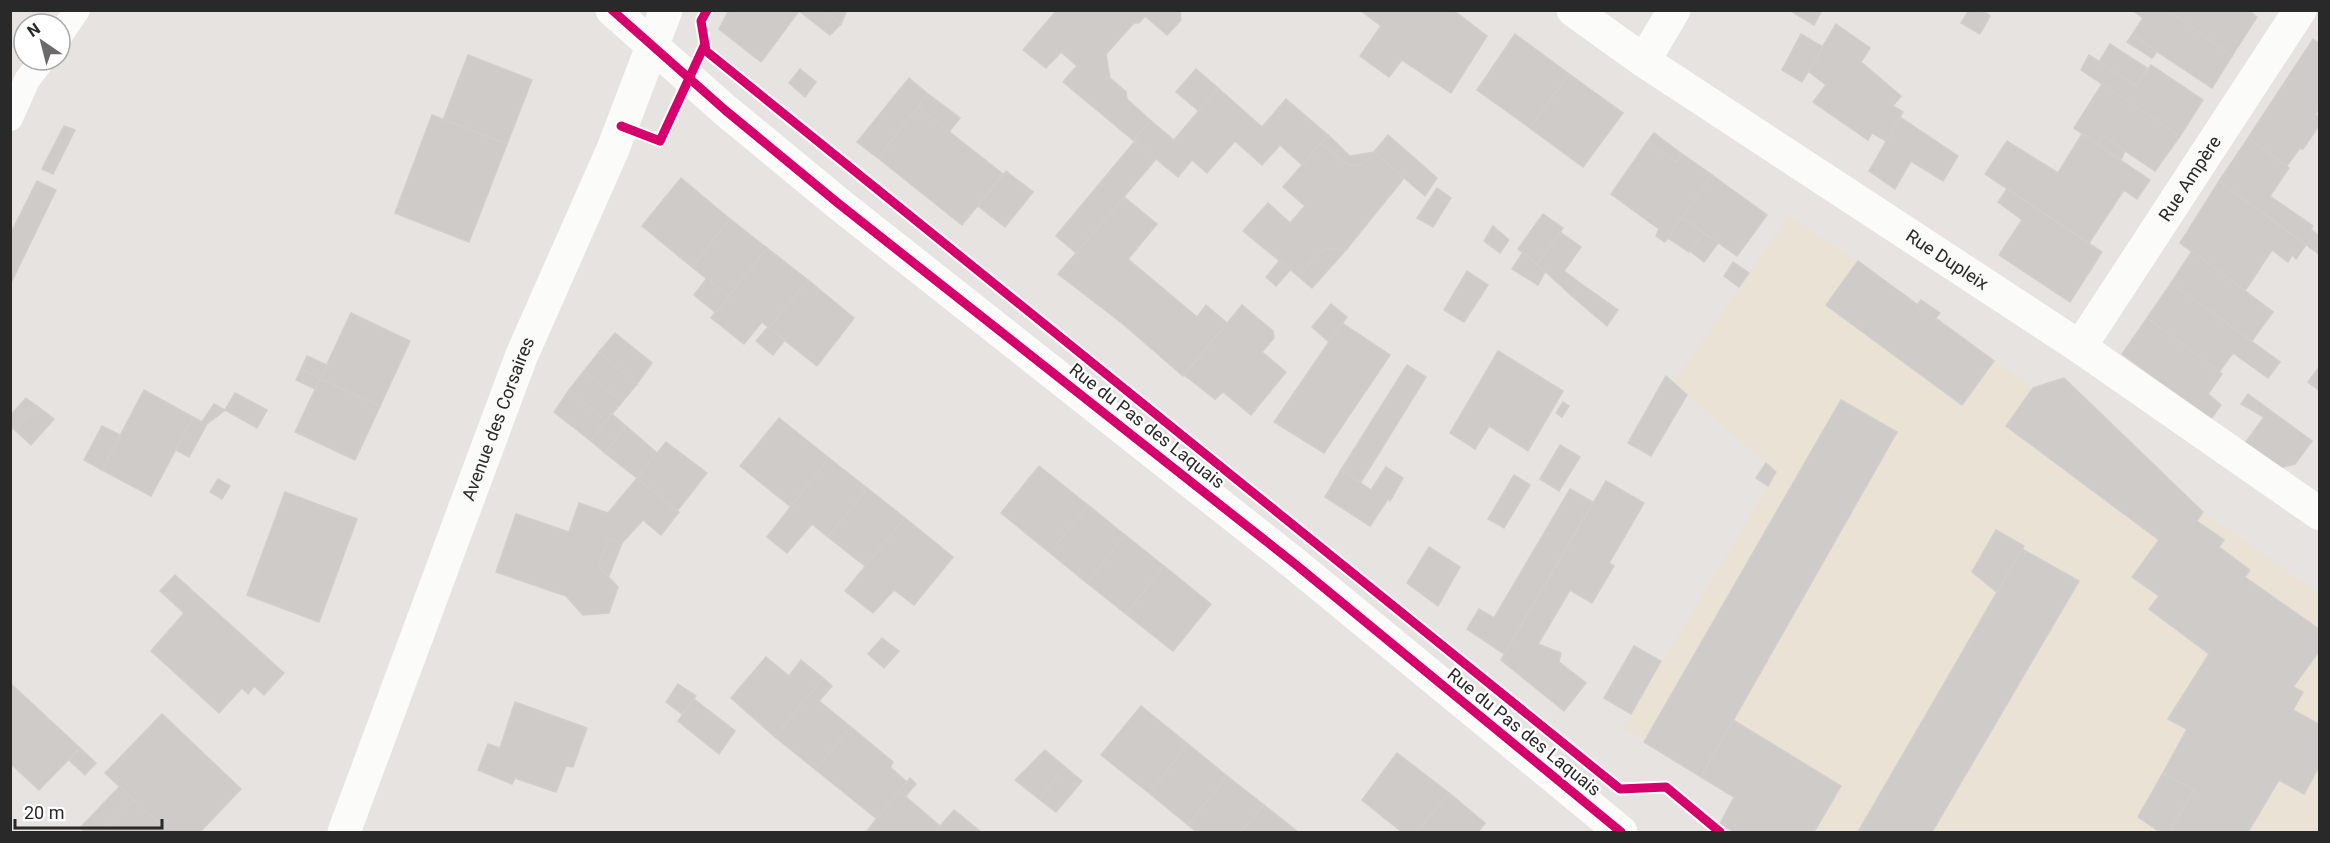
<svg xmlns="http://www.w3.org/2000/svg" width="2330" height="843" font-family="Roboto,sans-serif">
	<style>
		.education { fill: #e9e2d5 }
		.building { fill: #cecbc9; stroke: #d1cfcb; stroke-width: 1.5 }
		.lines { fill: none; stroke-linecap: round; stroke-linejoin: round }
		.lane { stroke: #fbfbfa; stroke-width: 26 }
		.street { stroke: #fbfbfa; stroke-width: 33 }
		.secondary { stroke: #fbfbfa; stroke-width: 33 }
		.cycleway-casing { stroke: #fff; stroke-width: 13 }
		.cycleway { stroke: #d6006c; stroke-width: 9 }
		.labels { text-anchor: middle; stroke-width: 4.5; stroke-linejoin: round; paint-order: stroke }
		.street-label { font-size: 18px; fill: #292929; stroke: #fff }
	</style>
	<rect width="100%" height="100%" fill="#e6e3e0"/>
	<path class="education" d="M1789,216L1858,261L1916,306L1921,300L1930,306L1940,313L1935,320L2033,388L2064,378L2203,512L2319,593V832H1735L1720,824L1734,797L1623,727L1776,473L1673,383Z"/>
	<g class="building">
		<path d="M729,10H823L841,24L830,35L799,11L761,62L719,29Z"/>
		<path d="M823,10H847L841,24Z"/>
		<path d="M1057,10H1180L1181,20L1167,35L1145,16L1139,23H1134L1106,54L1110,78L1126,92L1127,99L1151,121L1133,140L1063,82L1077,66L1061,52L1046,68L1023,50Z"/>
		<path d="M1360,10H1453L1487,36L1451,93L1402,60L1389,77L1360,56L1381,26Z"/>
		<path d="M1789,10H1822L1814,25Z"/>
		<path d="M1969,10H1982L1990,16L1980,34L1961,23Z"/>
		<path d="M2132,10H2168L2232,56L2212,88L2132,35L2143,18Z"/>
		<path d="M2168,10H2248L2257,17L2232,56Z"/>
		<path d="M1836,24L1870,48L1861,62L1901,96L1893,106L1903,112L1886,141L1872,133L1868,140L1813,102L1826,85L1808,71Z"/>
		<path d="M1515,34L1569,74L1530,128L1477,90Z"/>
		<path d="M1801,34L1823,47L1802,82L1782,70Z"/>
		<path d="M2132,35L2157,52L2152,58L2127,42Z"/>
		<path d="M2313,39L2320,44V108L2315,114L2320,118V124L2303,149L2300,148L2286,167L2248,138Z"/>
		<path d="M2110,44L2147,68L2136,86L2099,62Z"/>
		<path d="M468,55L532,80L507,144L443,120Z"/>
		<path d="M2089,55L2136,86L2151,65L2203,100L2180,136L2081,70Z"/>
		<path d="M800,69L816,82L805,97L789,83Z"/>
		<path d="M1196,69L1218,88L1199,111L1176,92Z"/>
		<path d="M1569,74L1623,113L1583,167L1530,128Z"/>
		<path d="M909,78L928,94L878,158L857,142Z"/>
		<path d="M2102,84L2180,136L2155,171L2103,136L2098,145L2074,128Z"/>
		<path d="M1218,88L1262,127L1286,99L1328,135L1302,165L1280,145L1262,165L1235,141L1207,173L1192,160L1178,177L1133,140L1151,121L1174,140Z"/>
		<path d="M928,94L960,118L949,132L918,107Z"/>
		<path d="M918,107L1003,174L962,225L878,158Z"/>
		<path d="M432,115L507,144L469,242L395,213Z"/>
		<path d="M1900,117L1958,156L1943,181L1911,161L1895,189L1869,171Z"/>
		<path d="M64,126L75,130L53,174L42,169Z"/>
		<path d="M1654,133L1682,154L1676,162L1647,142Z"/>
		<path d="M2082,134L2150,180L2137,199L2124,190L2089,243L1985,174L2007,141L2058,173Z"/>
		<path d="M1328,135L1350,156L1374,152L1362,165L1349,166L1321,143Z"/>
		<path d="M1388,135L1437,178L1425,196L1374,152Z"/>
		<path d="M2103,136L2125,151L2121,160L2098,145Z"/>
		<path d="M2248,138L2289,168L2270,196L2313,226L2311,229L2320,237V255L2219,181Z"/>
		<path d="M1135,141L1156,159L1076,253L1056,236Z"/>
		<path d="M1647,142L1676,162L1682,154L1712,175L1665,242L1656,236L1659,229L1611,194Z"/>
		<path d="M1321,143L1349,166L1362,165L1374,152L1404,178L1346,250L1323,249L1298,276L1243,231L1268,203L1290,223L1305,206L1283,187Z"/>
		<path d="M1006,171L1033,192L1005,227L978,206Z"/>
		<path d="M1712,175L1767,215L1737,256L1682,217Z"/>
		<path d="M681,178L730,219L692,267L642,226Z"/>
		<path d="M37,181L56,190L10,285V235Z"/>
		<path d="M2219,181L2306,245L2296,259L2292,255L2288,262L2272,250L2245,291L2180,243Z"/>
		<path d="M1437,188L1451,198L1433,227L1417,218Z"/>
		<path d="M2007,189L2102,252L2070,302L1999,255L2022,220L1998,202Z"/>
		<path d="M1124,197L1157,224L1128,259L1197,317L1206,305L1227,323L1183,376L1123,324L1058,274Z"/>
		<path d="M1543,214L1563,228L1537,264L1518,249Z"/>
		<path d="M1682,217L1703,233L1689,252L1668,238Z"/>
		<path d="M730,219L767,248L729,297L692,267Z"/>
		<path d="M1493,226L1509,240L1500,253L1484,241Z"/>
		<path d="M1560,232L1581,247L1564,271L1580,283L1572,296L1537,264Z"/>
		<path d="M1703,233L1718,243L1704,262L1690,251Z"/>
		<path d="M767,248L808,280L769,328L762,322L744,344L711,318Z"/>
		<path d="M1323,249L1346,250L1312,288L1298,276Z"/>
		<path d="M2192,251L2273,312L2252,341L2171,283Z"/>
		<path d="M1523,252L1545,272L1538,285L1512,269Z"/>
		<path d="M1280,260L1291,269L1276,286L1266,277Z"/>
		<path d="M1858,261L1994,361L1962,405L1826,305Z"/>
		<path d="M1733,262L1749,273L1739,287L1724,276Z"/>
		<path d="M1467,271L1488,285L1464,322L1444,310Z"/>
		<path d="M707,278L729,297L716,313L694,295Z"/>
		<path d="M808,280L854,318L817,366L769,328Z"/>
		<path d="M1580,283L1618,310L1607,326L1572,296Z"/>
		<path d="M2171,283L2280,362L2268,378L2233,353L2219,372L2147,318Z"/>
		<path d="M1921,300L1940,313L1935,319L1916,306Z"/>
		<path d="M1331,304L1347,317L1329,342L1312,327Z"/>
		<path d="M1242,305L1273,331L1274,338L1262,352L1286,372L1251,415L1223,392L1215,399L1184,375Z"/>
		<path d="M351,313L410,341L380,406L320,379Z"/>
		<path d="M2147,318L2222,374L2208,394L2221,405L2211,419L2122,354Z"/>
		<path d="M1342,323L1390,355L1324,453L1274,422Z"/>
		<path d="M768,327L785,340L773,355L756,341Z"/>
		<path d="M615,333L652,363L637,384L599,352Z"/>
		<path d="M1498,351L1563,391L1528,451L1489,426L1475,449L1450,433Z"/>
		<path d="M599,352L637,384L622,402L584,371Z"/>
		<path d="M307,356L327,365L320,379L301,369Z"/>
		<path d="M1407,365L1426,377L1361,482L1341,470Z"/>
		<path d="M2320,366V391L2308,382Z"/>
		<path d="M301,369L320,379L315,389L296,380Z"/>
		<path d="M584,371L622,402L606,421L569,390Z"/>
		<path d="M1666,376L1687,395L1651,456L1628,443Z"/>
		<path d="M2064,378L2203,512L2197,521L2224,540L2219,547L2250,570L2245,577L2320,630V650L2293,687L2303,692L2293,710L2320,725V765L2304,794L2279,780L2248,832H2169L2194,790L2163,773L2187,729L2168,719L2209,654L2149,609L2159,596L2132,577L2159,540L2006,426L2033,388Z"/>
		<path d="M320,379L380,406L355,460L295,432Z"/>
		<path d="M144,390L193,417L151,496L102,470Z"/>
		<path d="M569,390L606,421L591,441L554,412Z"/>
		<path d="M235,393L267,410L257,428L225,410Z"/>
		<path d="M2248,394L2312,441L2295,464L2279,468L2245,443L2264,417L2241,404Z"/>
		<path d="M26,398L37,406L15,430L10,427V416Z"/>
		<path d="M1841,400L1897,432L1701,777L1644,742Z"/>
		<path d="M1563,402L1569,406L1562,417L1556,413Z"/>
		<path d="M214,404L225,410L207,424L189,457L176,450L193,417L202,422Z"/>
		<path d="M37,406L54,419L31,445L15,430Z"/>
		<path d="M612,414L626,426L605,453L591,441Z"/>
		<path d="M779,418L829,458L791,507L740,466Z"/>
		<path d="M102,426L120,435L102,470L84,460Z"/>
		<path d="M626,426L657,453L637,478L605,453Z"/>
		<path d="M666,442L707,473L677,511L637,478Z"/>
		<path d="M1560,445L1580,457L1559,491L1540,479Z"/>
		<path d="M829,458L867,488L828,537L812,524L787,553L767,537Z"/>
		<path d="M1766,463L1776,472L1768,486L1756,478Z"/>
		<path d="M1039,466L1088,505L1050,553L1001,513Z"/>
		<path d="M1386,467L1403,478L1390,501L1388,499L1370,526L1325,497L1341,470L1371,490Z"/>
		<path d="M1514,475L1530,485L1504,528L1488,519Z"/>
		<path d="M637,478L679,512L661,535L643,520L622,543L609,539L598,566L618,587L609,613L583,615L566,596L496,572L516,514L569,532L579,503L608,513Z"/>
		<path d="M218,479L230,486L222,499L210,492Z"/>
		<path d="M1606,481L1644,503L1609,563L1614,566L1592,603L1570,590L1538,644L1561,653L1559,662L1586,683L1564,711L1501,660Z"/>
		<path d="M867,488L905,518L865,566L828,537Z"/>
		<path d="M1570,489L1593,502L1504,654L1467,629L1479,609L1494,618Z"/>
		<path d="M285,492L357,519L319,622L247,595Z"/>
		<path d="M1088,505L1125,535L1087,583L1050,553Z"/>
		<path d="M905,518L953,557L914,605L894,590L873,613L845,591Z"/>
		<path d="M1996,530L2024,546L1997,592L1972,572Z"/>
		<path d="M1125,535L1164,566L1126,614L1087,583Z"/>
		<path d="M609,539L622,543L609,576L598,566Z"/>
		<path d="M1429,547L1460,567L1438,606L1407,583Z"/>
		<path d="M2022,549L2079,581L1932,832H1858Z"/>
		<path d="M1164,566L1211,604L1173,651L1126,614Z"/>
		<path d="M175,575L284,673L264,695L254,686L248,694L242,688L219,713L151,651L184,613L160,591Z"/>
		<path d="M882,638L899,651L884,668L868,654Z"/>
		<path d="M1634,646L1661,661L1631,714L1604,698Z"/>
		<path d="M766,657L789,676L801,660L823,678L775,737L731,698Z"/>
		<path d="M823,678L832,686L819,701L851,727L816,770L775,737Z"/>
		<path d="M10,683L80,748L39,790L10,763Z"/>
		<path d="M678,684L696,696L682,714L666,702Z"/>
		<path d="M694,699L735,731L719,754L678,721Z"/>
		<path d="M515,702L587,728L573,767L566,766L556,792L515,778L512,784L478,770L488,744L500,748Z"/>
		<path d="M1141,706L1188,744L1149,793L1101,755Z"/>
		<path d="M162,714L241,789L200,832H168L105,773Z"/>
		<path d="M1733,720L1841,786L1814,832H1735L1720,824L1734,797L1701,777Z"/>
		<path d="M851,727L893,762L890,767L907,782L877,819L816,770Z"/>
		<path d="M1188,744L1227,776L1188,825L1149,793Z"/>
		<path d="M80,748L96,763L85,775L69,760Z"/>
		<path d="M1045,750L1065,767L1039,799L1015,780Z"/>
		<path d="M1397,753L1449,793L1417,832H1402L1362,800Z"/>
		<path d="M1065,767L1082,781L1056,812L1039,799Z"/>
		<path d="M2163,773L2194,790L2169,832H2160L2138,817Z"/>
		<path d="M1227,776L1264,805L1241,832H1197L1188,825Z"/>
		<path d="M910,778L916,784L905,797L899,791Z"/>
		<path d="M120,786L134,800L103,832H85L80,828Z"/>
		<path d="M899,791L940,826L935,832H866Z"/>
		<path d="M1449,793L1485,823L1478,832H1417Z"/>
		<path d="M134,800L168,832H103Z"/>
		<path d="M1264,805L1298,832H1241Z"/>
		<path d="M954,810L981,832H935Z"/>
	</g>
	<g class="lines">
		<g class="lane">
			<path d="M60,35L77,10"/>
			<path d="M10,118L27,80L42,60"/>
		</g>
		<g class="street">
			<path id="s1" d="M1573,10L1644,61L2080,347L2320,514"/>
			<path d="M1644,61L1674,10"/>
			<path id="s2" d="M2080,347L2300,10"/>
		</g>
		<g class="secondary">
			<path d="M612,10L725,110L839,204L1295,564L1621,832"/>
			<path id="s3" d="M344,832L521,357L613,149L666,10"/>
		</g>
		<g class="cycleway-casing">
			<g id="cycleway">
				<path d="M612,10L725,110L839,204L1295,564L1621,832"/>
				<path d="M707,10L701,21L706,51L1620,789L1666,787L1720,832"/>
				<path d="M621,126L660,141L705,44"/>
			</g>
		</g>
		<use href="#cycleway" class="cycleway"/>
	</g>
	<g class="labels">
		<g class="street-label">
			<text dy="6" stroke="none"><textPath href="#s2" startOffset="201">Rue Ampère</textPath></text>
			<text dy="6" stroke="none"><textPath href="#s1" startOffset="450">Rue Dupleix</textPath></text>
			<text dy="6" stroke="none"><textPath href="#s3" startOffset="441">Avenue des Corsaires</textPath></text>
			<text transform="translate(1147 426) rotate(38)" y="6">Rue du Pas des Laquais</text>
			<text transform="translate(1524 732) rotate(39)" y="6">Rue du Pas des Laquais</text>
		</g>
	</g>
	<rect width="2330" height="843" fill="none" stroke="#292929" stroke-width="24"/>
	<g transform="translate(42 42) rotate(325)"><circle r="28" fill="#ffffff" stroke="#a9a9a9" stroke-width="1.5"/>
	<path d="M0-4.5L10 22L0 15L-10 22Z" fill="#6b6a69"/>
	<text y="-9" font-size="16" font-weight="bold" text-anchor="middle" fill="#292929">N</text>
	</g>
	<path d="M15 819v9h147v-9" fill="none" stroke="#292929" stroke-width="3"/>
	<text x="24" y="819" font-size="18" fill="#292929" stroke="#ffffff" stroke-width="4.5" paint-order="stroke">20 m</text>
</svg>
